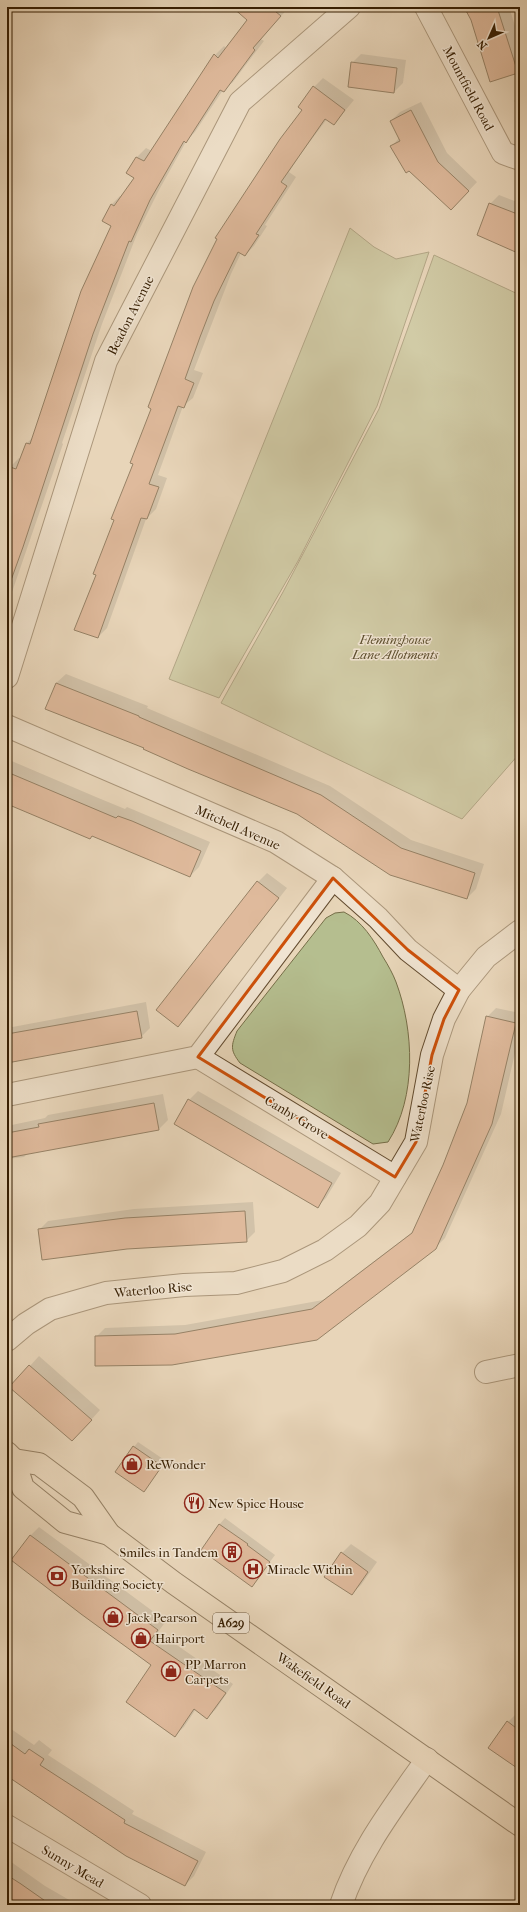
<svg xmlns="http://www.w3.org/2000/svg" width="527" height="1912" font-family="'IM FELL French Canon',serif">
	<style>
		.green { fill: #b5be8f; stroke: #756e48 }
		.shadow { fill: #0003 }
		.building { fill: #d49a78; stroke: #351d01 }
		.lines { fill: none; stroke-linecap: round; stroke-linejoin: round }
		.minor-casing { stroke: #624b2f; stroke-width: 24 }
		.trunk-casing { stroke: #351d01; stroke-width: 24 }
		.minor { stroke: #f0e4d2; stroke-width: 22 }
		.trunk { stroke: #e8d6b9; stroke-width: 22 }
		.marked { fill: none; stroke: #cd500a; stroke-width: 3; stroke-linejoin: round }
		.labels { text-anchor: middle; stroke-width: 3; stroke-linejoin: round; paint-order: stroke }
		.shield { fill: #f0e4d2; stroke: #6d5940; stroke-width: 1 }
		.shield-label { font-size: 12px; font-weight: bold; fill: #351d01 }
		.street-label { font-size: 13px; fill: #351d01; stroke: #f0e4d2 }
		.park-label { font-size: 13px; font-style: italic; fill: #5b4d2c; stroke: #f0e4d2 }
		.poi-label { font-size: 13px; fill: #351d01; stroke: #f0e4d2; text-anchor: start }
	</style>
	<rect width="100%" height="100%" fill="#e8d6b9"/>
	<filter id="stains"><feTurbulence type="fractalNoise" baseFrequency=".005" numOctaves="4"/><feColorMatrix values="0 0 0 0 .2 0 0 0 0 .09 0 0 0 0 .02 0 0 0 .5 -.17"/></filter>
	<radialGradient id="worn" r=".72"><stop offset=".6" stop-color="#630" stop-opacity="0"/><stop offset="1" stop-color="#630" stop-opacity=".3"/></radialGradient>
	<g class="green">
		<path d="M350,228L374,247L396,259L429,252L377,406L298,561L219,698L169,679Z"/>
		<path d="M434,255L520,295V753L462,819L221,703L283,592L379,409Z"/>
		<path d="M344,912C362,921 374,940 383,957C388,965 393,974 396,982C414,1030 417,1097 388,1142L373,1144L240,1063C230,1050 231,1046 237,1031L326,918L335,913Z"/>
	</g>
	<g class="shadow">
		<path d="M252,7H289L261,39L264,41L233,82L223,90L195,132L187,140L159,190L137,234L102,324L62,443L63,444L11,595L7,599V476L10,467L19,458L21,459L27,443L33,437L112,225L111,205L120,196L122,197L136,178L137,157L146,148L152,151L215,55L224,46L226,48L248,19Z"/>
		<path d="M465,7H509L520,41V70L518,72L491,80L472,19Z"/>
		<path d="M361,54L406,60L403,83L394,92L352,63Z"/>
		<path d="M323,78L354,100L334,124L327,119L302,152L289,172L296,177L265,225L267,226L254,246L245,255L241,253L231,274L194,370L203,373L193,398L183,406L158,475L167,478L156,509L146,519L107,628L98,637L97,574L134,463L303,110L300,107L314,87Z"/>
		<path d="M520,95V107L514,101Z"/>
		<path d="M421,102L447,153L477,182L460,200L392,146L399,138L391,121L400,112Z"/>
		<path d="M499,195L520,203V251L490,204Z"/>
		<path d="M66,674L148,706L147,708L330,786L411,840L484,864L476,889L467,898L297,813L145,747L56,683Z"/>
		<path d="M7,759L96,797L125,809L127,807L210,842L199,867L190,876L92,835L7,803Z"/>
		<path d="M267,873L287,888L187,1017L178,1026L158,1010L258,882Z"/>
		<path d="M146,1002L150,1028L141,1037L7,1062V1028Z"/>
		<path d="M496,1008L520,1013V1031L501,1114L445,1238L435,1248L317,1339L96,1337L105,1328L185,1325L323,1300L414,1231L444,1165L468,1104L487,1017Z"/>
		<path d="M198,1091L341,1173L326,1198L317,1207L189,1100Z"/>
		<path d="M163,1094L168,1120L159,1129L28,1153L24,1157L7,1159V1126L45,1118L48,1115Z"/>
		<path d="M253,1202L255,1232L246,1241L39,1230L48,1221L134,1209Z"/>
		<path d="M39,1356L100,1410L81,1431L11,1387Z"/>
		<path d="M138,1442L166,1461L144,1491L134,1447Z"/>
		<path d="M225,1518L275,1555L252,1586L219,1525Z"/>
		<path d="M39,1527L166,1621L158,1632L233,1684L216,1709L207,1718L196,1709L184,1727L175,1735L153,1665L30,1536Z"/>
		<path d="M351,1544L377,1562L361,1585L351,1594L342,1553Z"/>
		<path d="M516,1714L520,1717V1769L508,1722Z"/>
		<path d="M7,1726L34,1745L39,1740L52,1750L48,1755L134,1811L132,1814L206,1852L194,1876L185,1885L127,1855L7,1775Z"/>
		<path d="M7,1859L45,1886L78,1905H7Z"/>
	</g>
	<g class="building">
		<path d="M232,7H270L281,16L253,48L255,50L224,92L220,90L186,143L184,141L150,200L131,242L129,241L93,334L23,547L10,583L7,582V466L16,469L26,443L30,444L81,291L111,226L102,221L111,204L114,206L134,178L126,173L136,157L144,161L214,54L218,58L247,20Z"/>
		<path d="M464,7H497L518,73L490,82L471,20Z"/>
		<path d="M351,62L397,68L394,93L348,87Z"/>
		<path d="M313,86L345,110L334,125L325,119L281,182L287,186L256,234L259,235L245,256L238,252L214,301L200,337L185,379L194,383L184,408L178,406L149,484L159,487L147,519L141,518L98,638L74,630L96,575L93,574L114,520L111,519L133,464L130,463L151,409L148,407L193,287L217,239L215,238L280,139L302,110L298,107Z"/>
		<path d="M411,110L438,162L469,191L451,210L409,171L406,173L390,146L400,141L390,121Z"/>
		<path d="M489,203L520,215V254L477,235Z"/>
		<path d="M56,683L139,716V717L321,795L401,848L475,873L467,899L390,875L297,814L188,769L143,749L144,748L45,709Z"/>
		<path d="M7,772L116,818L118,816L132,821L201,851L190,877L92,836L90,839L7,804Z"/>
		<path d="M257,881L279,898L178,1027L156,1010Z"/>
		<path d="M137,1011L142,1038L7,1063V1034Z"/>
		<path d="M486,1016L516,1023L492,1124L436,1249L317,1340L172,1365L95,1366V1336L175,1334L312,1309L412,1233L443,1165L467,1103Z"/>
		<path d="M188,1099L332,1183L318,1208L174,1124Z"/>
		<path d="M154,1103L159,1130L7,1158V1133L39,1127L38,1124Z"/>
		<path d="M245,1211L247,1242L127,1249L42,1260L38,1229L125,1218Z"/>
		<path d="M29,1365L92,1420L72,1441L9,1387Z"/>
		<path d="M133,1446L162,1466L144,1492L115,1472Z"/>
		<path d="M219,1524L248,1544L247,1545L270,1562L252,1587L201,1550Z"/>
		<path d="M30,1535L158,1630L150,1641L226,1693L207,1719L194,1709L175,1737L126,1702L151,1665L81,1614L11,1560Z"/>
		<path d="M341,1552L368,1572L352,1595L324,1577Z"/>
		<path d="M507,1721L520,1731V1770L488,1748Z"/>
		<path d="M7,1741L25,1754L29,1749L44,1759L40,1765L125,1820L124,1823L198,1861L185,1886L126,1856L7,1776Z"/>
		<path d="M7,1875L21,1884L51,1905H7Z"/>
	</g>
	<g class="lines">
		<g class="minor-casing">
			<g id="minor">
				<path d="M426,7L503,153L520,159"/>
				<path d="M7,677L106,361L240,102L349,7"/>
				<path d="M7,726L276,842L333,878L378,918L408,950L459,990"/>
				<path d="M198,1057L395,1177"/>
				<path d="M7,1095L198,1057L333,878"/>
				<path d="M7,1340L26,1324L50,1309L106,1293L184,1285L236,1283L283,1271L325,1250L358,1226L380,1203L416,1142L432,1055L444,1019L459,990L486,957L520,931"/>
				<path d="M486,1372L520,1365"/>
				<path d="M7,1826L140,1905"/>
				<path d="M341,1905C359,1851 395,1805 427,1759"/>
			</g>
		</g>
		<g class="trunk-casing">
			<g id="trunk">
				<path d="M7,1453L14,1460L23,1488L54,1513L65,1522L109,1534"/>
				<path d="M14,1460L39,1464L83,1497L109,1534L174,1583L520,1825"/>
			</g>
		</g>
		<use href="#minor" class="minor"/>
		<use href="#trunk" class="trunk"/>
	</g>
	<path d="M0 0H527V1912H0ZM333,878L408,950L459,990L444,1019L432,1055L416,1142L395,1177L198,1057Z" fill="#e8d6b9" fill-opacity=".55" fill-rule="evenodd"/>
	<path class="marked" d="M333,878L408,950L459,990L444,1019L432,1055L416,1142L395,1177L198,1057Z"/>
	<defs>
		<g id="shop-ring" transform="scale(1)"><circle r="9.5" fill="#f0e4d2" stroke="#8f2418" stroke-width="1.5"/><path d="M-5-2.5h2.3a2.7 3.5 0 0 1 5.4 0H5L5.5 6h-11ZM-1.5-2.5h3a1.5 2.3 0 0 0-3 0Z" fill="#8f2418"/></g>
		<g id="restaurant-ring" transform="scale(1)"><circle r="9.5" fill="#f0e4d2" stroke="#8f2418" stroke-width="1.5"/><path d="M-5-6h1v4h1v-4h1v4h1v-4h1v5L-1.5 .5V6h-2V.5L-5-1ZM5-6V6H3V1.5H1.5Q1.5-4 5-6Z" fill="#8f2418"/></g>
		<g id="building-ring" transform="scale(1)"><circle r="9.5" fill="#f0e4d2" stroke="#8f2418" stroke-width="1.5"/><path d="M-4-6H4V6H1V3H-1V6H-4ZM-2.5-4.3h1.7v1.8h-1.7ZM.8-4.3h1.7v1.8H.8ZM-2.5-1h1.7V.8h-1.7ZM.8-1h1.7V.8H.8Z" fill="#8f2418"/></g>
		<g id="hospital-ring" transform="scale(1)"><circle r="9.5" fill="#f0e4d2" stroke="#8f2418" stroke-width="1.5"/><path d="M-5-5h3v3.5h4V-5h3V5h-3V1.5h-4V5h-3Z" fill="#8f2418"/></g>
		<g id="bank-ring" transform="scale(1)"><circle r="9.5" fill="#f0e4d2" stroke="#8f2418" stroke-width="1.5"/><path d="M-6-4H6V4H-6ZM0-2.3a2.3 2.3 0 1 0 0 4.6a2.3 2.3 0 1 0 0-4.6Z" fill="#8f2418"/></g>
	</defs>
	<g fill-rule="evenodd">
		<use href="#shop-ring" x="132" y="1464"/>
		<use href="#restaurant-ring" x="194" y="1503"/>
		<use href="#building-ring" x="232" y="1552"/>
		<use href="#hospital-ring" x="253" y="1569"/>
		<use href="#bank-ring" x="57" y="1576"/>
		<use href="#shop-ring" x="113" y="1617"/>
		<use href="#shop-ring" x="141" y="1638"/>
		<use href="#shop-ring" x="171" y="1671"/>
	</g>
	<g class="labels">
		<rect class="shield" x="213" y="1613" width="36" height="20" rx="3"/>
		<g class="shield-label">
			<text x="231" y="1627">A629</text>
		</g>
		<g class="street-label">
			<text transform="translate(469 88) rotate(62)" y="5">Mountfield Road</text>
			<text transform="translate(130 315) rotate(-63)" y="5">Beadon Avenue</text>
			<text transform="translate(238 827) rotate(24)" y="5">Mitchell Avenue</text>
			<text transform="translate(422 1104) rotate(-78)" y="5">Waterloo Rise</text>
			<text transform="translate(297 1117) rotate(31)" y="5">Canby Grove</text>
			<text transform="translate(153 1289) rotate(-5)" y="5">Waterloo Rise</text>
			<text transform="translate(314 1680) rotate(35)" y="5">Wakefield Road</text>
			<text transform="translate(73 1866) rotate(31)" y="5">Sunny Mead</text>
		</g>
		<g class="park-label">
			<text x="395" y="644">Fleminghouse<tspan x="395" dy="15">Lane Allotments</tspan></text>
		</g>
		<g class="poi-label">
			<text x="146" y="1469">ReWonder</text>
			<text x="208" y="1508">New Spice House</text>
			<text x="218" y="1557" text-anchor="end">Smiles in Tandem</text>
			<text x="71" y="1574">Yorkshire<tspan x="71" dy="15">Building Society</tspan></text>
			<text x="267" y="1574">Miracle Within</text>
			<text x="127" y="1622">Jack Pearson</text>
			<text x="155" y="1643">Hairport</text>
			<text x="185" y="1669">PP Marron<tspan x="185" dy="15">Carpets</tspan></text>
		</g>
	</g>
	<rect width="527" height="1912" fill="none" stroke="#e8d6b9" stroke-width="24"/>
	<rect x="8" y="8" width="511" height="1896" fill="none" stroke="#351d01" stroke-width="2"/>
	<rect x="12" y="12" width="503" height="1888" fill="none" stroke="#351d01"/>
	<g transform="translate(489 38) rotate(225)" stroke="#f0e4d2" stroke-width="3" paint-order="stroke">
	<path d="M0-3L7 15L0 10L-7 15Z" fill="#351d01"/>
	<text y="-6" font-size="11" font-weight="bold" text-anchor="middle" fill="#351d01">N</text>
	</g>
	<rect width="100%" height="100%" filter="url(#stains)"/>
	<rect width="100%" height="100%" fill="url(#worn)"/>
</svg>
